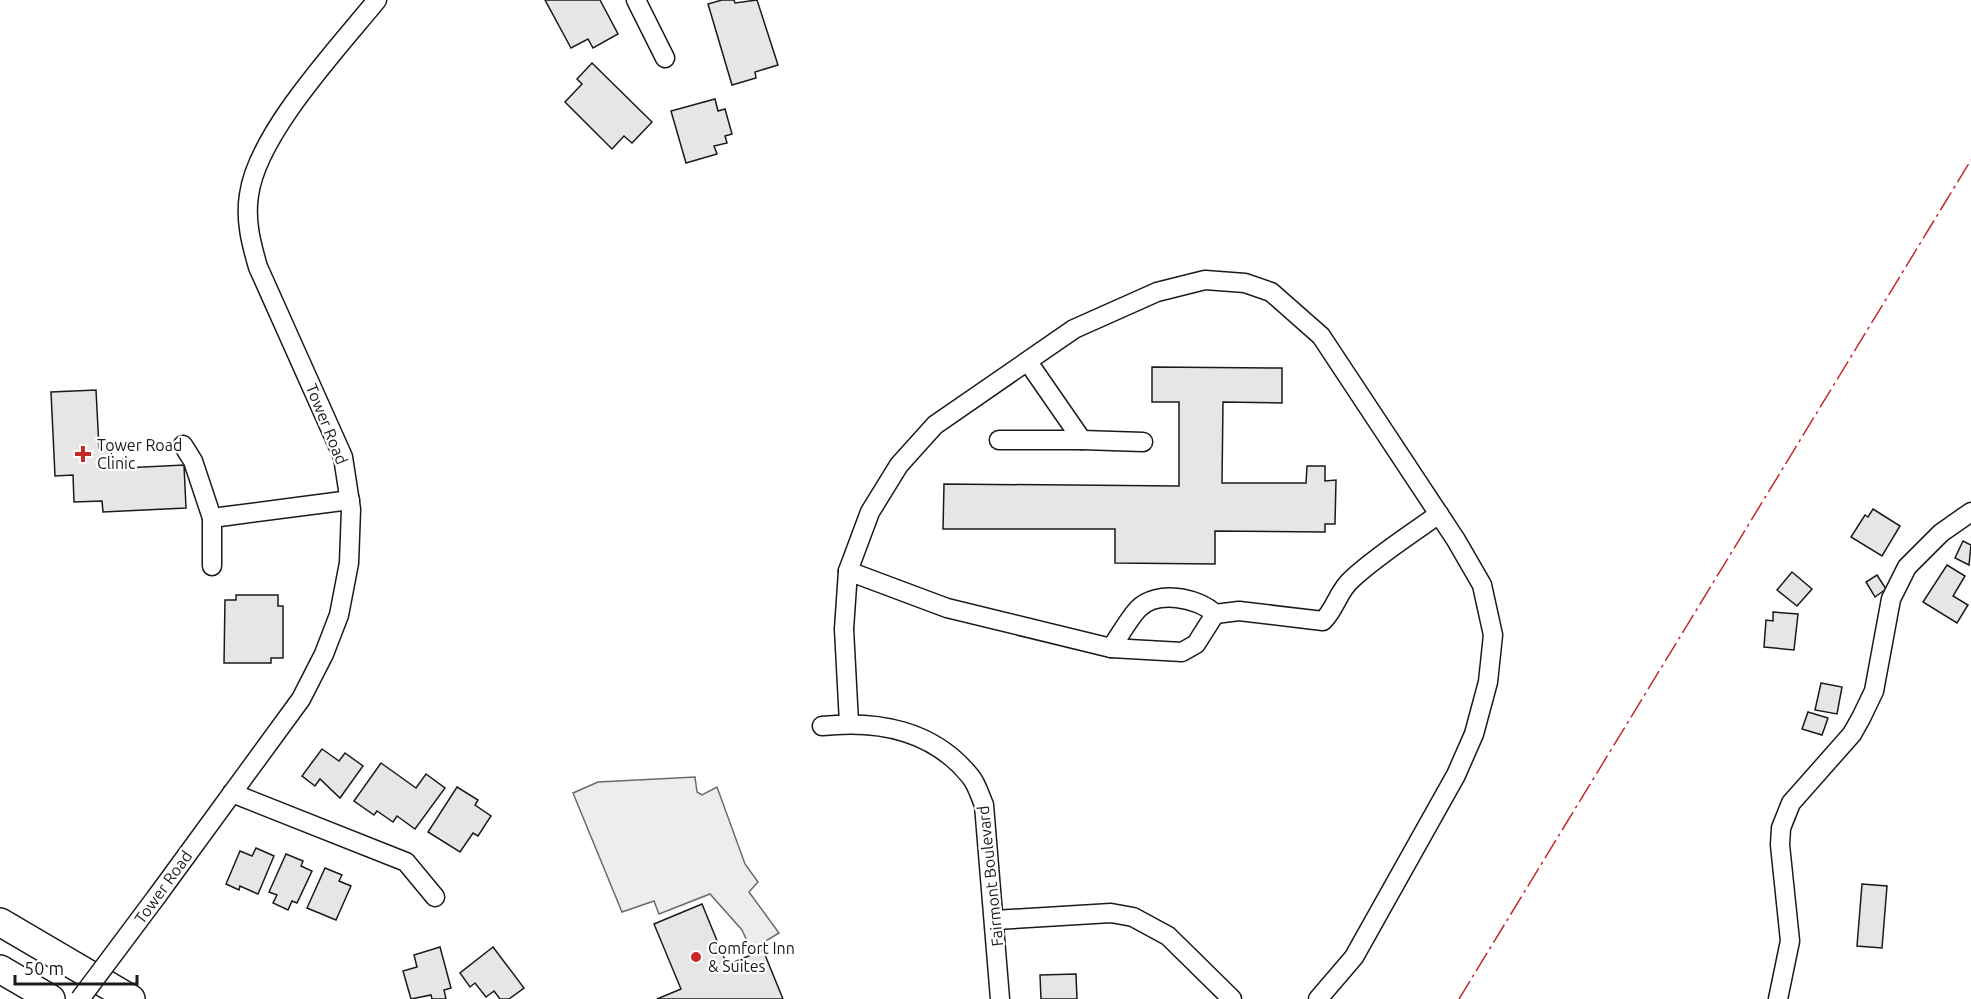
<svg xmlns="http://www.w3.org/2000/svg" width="1971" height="999" font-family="Ubuntu,sans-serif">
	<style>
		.built { fill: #ededed; stroke: #6a6a6a; stroke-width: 1.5 }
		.building { fill: #e6e6e6; stroke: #1a1a1a; stroke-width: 1.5 }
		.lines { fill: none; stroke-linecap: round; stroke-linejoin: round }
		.minor-casing { stroke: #1a1a1a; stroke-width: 21 }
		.highway-casing { stroke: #1a1a1a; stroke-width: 30 }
		.minor { stroke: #fff; stroke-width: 18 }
		.highway { stroke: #fff; stroke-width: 27 }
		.minor-bridge-casing { stroke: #1a1a1a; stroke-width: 21; stroke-linecap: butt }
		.minor-bridge { stroke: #fff; stroke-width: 18 }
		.power { stroke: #c62828; stroke-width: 1.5; stroke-dasharray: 21 4.5 3 4.5; stroke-linecap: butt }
		.poi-dot { fill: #c62828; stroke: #fff; stroke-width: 2 }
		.labels { text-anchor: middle; stroke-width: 4.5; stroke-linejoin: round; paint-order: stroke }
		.street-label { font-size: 16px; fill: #1a1a1a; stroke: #fff }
		.poi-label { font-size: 16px; fill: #1a1a1a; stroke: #fff; text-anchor: start }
	</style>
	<rect width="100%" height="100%" fill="#fff"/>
	<path class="built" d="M695,777L697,792L702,795L717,787L745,864L758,882L749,892L779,933L751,950L742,930L710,894L659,914L654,901L622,912L573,793L598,782Z"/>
	<g class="building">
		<path d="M545,0H600L618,34L593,48L588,39L571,48Z"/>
		<path d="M722,0H734L735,3L757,0L778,65L755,72L756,78L732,85L708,4Z"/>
		<path d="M592,63L652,122L632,143L624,136L612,149L565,102L582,84L577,79Z"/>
		<path d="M715,99L718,111L725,109L732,134L725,136L727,143L714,146L717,154L686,163L671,111Z"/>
		<path d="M1152,367L1282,368V403L1223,402L1222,483H1306L1307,466H1325V481L1336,480L1335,524H1325V532L1215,531V564L1115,563V529H943L944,484L1179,486V402H1152Z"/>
		<path d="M96,390L99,448H111L112,459H123V468L184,465L186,508L103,512L102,501L74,502L73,475L55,476L51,392Z"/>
		<path d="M1873,509L1900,526L1882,556L1851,537L1865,515L1868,517Z"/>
		<path d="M1963,541L1971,545L1969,565L1955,558Z"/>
		<path d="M1947,565L1965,576L1953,596L1968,605L1957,623L1923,602Z"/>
		<path d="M1792,572L1812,589L1797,606L1777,590Z"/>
		<path d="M1877,575L1886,589L1875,597L1866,582Z"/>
		<path d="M236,595H278V606H283V658H271V663H224L225,600H236Z"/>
		<path d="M1773,612L1798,614L1794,650L1764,647L1766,620L1773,621Z"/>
		<path d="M1821,683L1842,687L1837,714L1815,710Z"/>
		<path d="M1808,712L1828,718L1822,735L1802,729Z"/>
		<path d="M322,749L339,761L345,753L363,766L340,798L320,779L315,786L302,776Z"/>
		<path d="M381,763L416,788L426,774L445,788L415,829L397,816L393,822L377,811L374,815L354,801Z"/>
		<path d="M457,787L478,800L475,805L491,816L478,836L473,833L460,852L428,832Z"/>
		<path d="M256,848L274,856L258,894L240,886L239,890L226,884L240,851L252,856Z"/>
		<path d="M286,854L303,861L301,866L312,871L297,903L292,901L288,910L273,903L277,895L269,892Z"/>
		<path d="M325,868L342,875L339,881L351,886L336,920L307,908Z"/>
		<path d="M1862,884L1887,886L1882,948L1857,946Z"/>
		<path d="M702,904L727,965L763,950L783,999H657L681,989L654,924Z"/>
		<path d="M440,947L451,988L444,990L446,999H432L431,995L411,999L403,971L417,967L414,955Z"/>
		<path d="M493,947L524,988L509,999H500L494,991L486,997L475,983L470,987L460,973Z"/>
		<path d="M1076,974L1077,999H1041L1040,975Z"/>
	</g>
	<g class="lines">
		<g class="minor-casing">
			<g id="minor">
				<path d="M636,0L665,58"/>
				<path d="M1028,362L1082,440L1143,442"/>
				<path d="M999,440H1082"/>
				<path d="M183,445L193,461L212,518V566"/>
				<path d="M212,518L350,500"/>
				<path d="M848,571L947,608L1111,648C1120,635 1128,620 1138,609C1156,590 1198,597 1215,614L1239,611L1323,621C1336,608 1338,591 1352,579C1378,555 1410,535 1439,514"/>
				<path d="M1111,648L1182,652L1196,644L1215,614"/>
				<path d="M849,723L844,629L848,571L870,512L899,465L935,425L1074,329L1157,292L1205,280L1245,283L1271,292L1321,336L1456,540L1482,585L1493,635L1488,682L1474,734L1456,775L1354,957L1318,999"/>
				<path d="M822,726C877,720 933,730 970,776C977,784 980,796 984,805L1000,999"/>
				<path d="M232,793L406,862L435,897"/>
				<path d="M157,896L301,699L324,654L339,615L349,563L351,509L343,457L258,267C251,243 245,220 249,195C257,134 338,48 377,0"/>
				<path d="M995,920L1111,913L1133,917L1168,936L1232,999"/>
				<path d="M1778,999L1790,941L1780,845L1781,828L1791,803L1852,734L1861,718L1874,691L1891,599L1907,567L1941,533L1971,512"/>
			</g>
		</g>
		<g class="highway-casing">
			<g id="highway">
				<path d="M0,922L131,999"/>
				<path d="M0,969L51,999"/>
			</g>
		</g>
		<use href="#minor" class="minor"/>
		<use href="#highway" class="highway"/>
		<g class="minor-bridge-casing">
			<path id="minor-bridge" d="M80,999L157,896"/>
		</g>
		<use href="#minor-bridge" class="minor-bridge"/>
		<path class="power" d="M1459,999L1971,160"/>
	</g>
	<g class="poi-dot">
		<path d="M80 445h6v6h6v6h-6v6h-6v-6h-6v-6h6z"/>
		<circle cx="696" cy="957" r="6"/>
	</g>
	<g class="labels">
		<g class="street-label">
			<text transform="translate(327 424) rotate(68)" y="6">Tower Road</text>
			<text transform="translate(990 876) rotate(-96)" y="6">Fairmont Boulevard</text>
			<text transform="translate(163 887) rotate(-54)" y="6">Tower Road</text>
		</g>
		<g class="poi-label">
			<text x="97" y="451">Tower Road<tspan x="97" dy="18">Clinic</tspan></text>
			<text x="708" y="954">Comfort Inn<tspan x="708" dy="18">&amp; Suites</tspan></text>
		</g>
	</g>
	<path d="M15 975v9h122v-9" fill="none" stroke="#1a1a1a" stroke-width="3"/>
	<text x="24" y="975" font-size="18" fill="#1a1a1a" stroke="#ffffff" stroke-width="4.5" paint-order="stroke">50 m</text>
</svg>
